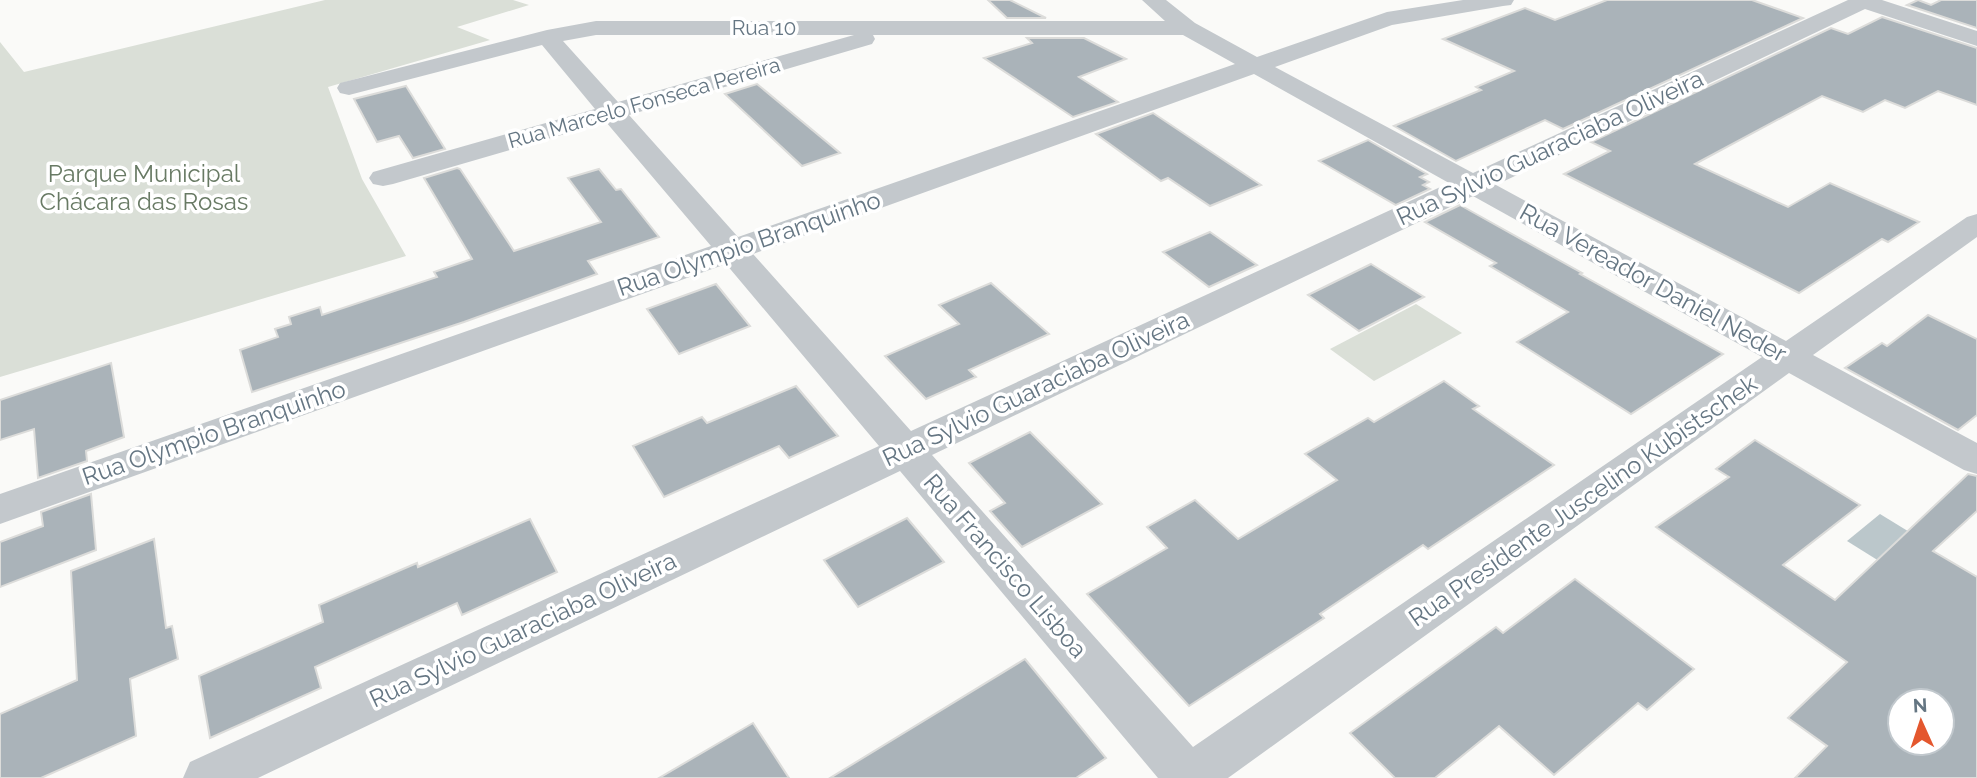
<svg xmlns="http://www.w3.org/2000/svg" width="1977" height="778" font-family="Raleway,sans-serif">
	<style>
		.green { fill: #dadfd7 }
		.water { fill: #bbc7cb }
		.building { fill: #aab3b9; stroke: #dcdcda; stroke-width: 2; fill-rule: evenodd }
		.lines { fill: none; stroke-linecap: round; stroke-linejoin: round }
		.minor { fill: #c3c8cc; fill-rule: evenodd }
		.labels { text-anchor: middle; stroke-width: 7; stroke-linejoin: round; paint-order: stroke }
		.far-street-label { font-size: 21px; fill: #657683; stroke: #fff }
		.street-label { font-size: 24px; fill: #657683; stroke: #fff }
		.park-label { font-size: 24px; fill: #687a64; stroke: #fff }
	</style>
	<rect width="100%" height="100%" fill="#fafaf8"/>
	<g class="green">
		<path d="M325,0H513L529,5L457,27L490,40L328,87L362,179L406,256L0,377V42L24,72Z"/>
		<path d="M1416,304L1462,333L1374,381L1330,349Z"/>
	</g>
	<path class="water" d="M1880,514L1911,533L1879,561L1847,541Z"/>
	<g class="building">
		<path d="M988,0H1010L1046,18H1007Z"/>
		<path d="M1607,0H1752L1803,18L1563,129L1545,120L1456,161L1394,126L1481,90L1476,87L1514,71L1443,39L1525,8L1555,20Z"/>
		<path d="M1918,0L1931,5L1941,0H1977V28L1907,5Z"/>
		<path d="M1882,17L1977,48V105L1938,91L1905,108L1885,100L1863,112L1822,96L1695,164L1788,207L1830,183L1919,222L1888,242L1882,239L1799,293L1564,174L1610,151L1591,142L1831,28L1848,34Z"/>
		<path d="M1027,38H1084L1126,59L1079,77L1118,102L1073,117L984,58L1032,43Z"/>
		<path d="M757,84L840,153L802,166L725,94Z"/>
		<path d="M406,86L445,149L413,158L399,136L377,142L354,99Z"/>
		<path d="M1153,113L1261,185L1210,206L1168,178L1161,181L1096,134Z"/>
		<path d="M1368,140L1427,174L1420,177L1429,182L1423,185L1430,189L1396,205L1319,161Z"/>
		<path d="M457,168L460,169L514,251L601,222L568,178L599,169L616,190L621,189L659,237L588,261L597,274L464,322L252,392L240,350L278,337L275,329L291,324L289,317L320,307L322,315L437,277L434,272L472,259L424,178Z"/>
		<path d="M1460,205L1582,273L1580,274L1723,354L1631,414L1517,342L1568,312L1490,266L1496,263L1425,222Z"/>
		<path d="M1210,232L1257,265L1209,287L1163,252Z"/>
		<path d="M1371,264L1424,297L1359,331L1308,295Z"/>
		<path d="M991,283L1049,334L969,370L976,377L926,399L885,356L959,324L939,305Z"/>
		<path d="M716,284L750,326L679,354L647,309Z"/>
		<path d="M1928,315L1977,339V415L1958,430L1845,368L1882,343L1887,346Z"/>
		<path d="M111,363L124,437L86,451L87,461L38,478L34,429L0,440V400Z"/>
		<path d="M1444,381L1479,406L1473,409L1554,465L1428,549L1423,545L1320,614L1324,618L1189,706L1087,594L1167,548L1147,527L1195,500L1238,539L1337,480L1305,454L1368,418L1374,422Z"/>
		<path d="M796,386L838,436L789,458L779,446L664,497L633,446L702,417L707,423Z"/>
		<path d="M1030,432L1102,504L1022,547L990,511L1005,503L969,463Z"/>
		<path d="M1755,440L1860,505L1783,565L1835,600L1968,474L1977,476V511L1933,551L1977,577V778H1795L1827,746L1788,718L1847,662L1656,527L1729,477L1716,469ZM1900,701H1942V743H1900Z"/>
		<path d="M91,494L96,550L0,587V542L43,526L41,512Z"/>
		<path d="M907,518L944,562L858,607L824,560Z"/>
		<path d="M530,519L557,572L462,615L457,603L315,667L321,688L210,738L199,676L323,622L319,605L417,563L418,567Z"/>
		<path d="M154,539L166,628L172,626L178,659L130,679L136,736L41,778H0V714L77,680L71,571Z"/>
		<path d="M1575,579L1694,669L1647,710L1638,703L1554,775L1499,726L1435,778H1395L1350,733L1496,627L1503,633Z"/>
		<path d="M1025,659L1106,758L1076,778H830Z"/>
		<path d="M753,723L789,778H659Z"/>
	</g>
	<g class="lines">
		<path class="minor" d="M1142,0H1166L1195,23L1257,57L1387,12L1463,0H1514L1511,5L1503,6L1392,25L1275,67L1473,173L1848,0H1882L1977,31V46L1865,9L1496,185L1786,341L1967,217L1977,214V237L1813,355L1977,443V474L1964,470L1789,373L1228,778H1158L900,471L258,778H183L190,762L879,446L726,264L0,524V494L711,246L606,122L393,184L383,186L373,184L369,178L373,172L595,109L542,45L349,95L340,93L337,88L340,83L547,30L596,21H1165ZM596,35H854L618,102L563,41ZM873,35H1183L1235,64L738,237L629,115L872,44L875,39ZM1254,74L1449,183L911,431L753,254ZM1473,196L1762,357L1193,747L932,455Z"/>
	</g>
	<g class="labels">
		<g class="far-street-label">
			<text x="764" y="35">Rua 10</text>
			<text transform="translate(644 103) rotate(-16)" y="7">Rua Marcelo Fonseca Pereira</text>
		</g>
		<g class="street-label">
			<text transform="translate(1550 148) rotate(-25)" y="8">Rua Sylvio Guaraciaba Oliveira</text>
			<text transform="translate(749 244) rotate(-19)" y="8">Rua Olympio Branquinho</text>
			<text transform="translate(1653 283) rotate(29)" y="8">Rua Vereador Daniel Neder</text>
			<text transform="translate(1036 389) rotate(-25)" y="8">Rua Sylvio Guaraciaba Oliveira</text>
			<text transform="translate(214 433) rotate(-19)" y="8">Rua Olympio Branquinho</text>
			<text transform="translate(1583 501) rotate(-35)" y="8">Rua Presidente Juscelino Kubistschek</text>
			<text transform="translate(1005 566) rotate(49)" y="8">Rua Francisco Lisboa</text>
			<text transform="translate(523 630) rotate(-25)" y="8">Rua Sylvio Guaraciaba Oliveira</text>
		</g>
		<g class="park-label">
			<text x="144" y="182">Parque Municipal<tspan x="144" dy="28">Chácara das Rosas</tspan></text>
		</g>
	</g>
	<g transform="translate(1921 722) rotate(357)"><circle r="33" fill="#ffffff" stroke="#c1c8cd" stroke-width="2"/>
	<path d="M0-5L12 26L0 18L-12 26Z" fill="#e4572e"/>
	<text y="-10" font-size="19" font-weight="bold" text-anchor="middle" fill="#657683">N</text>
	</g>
</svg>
